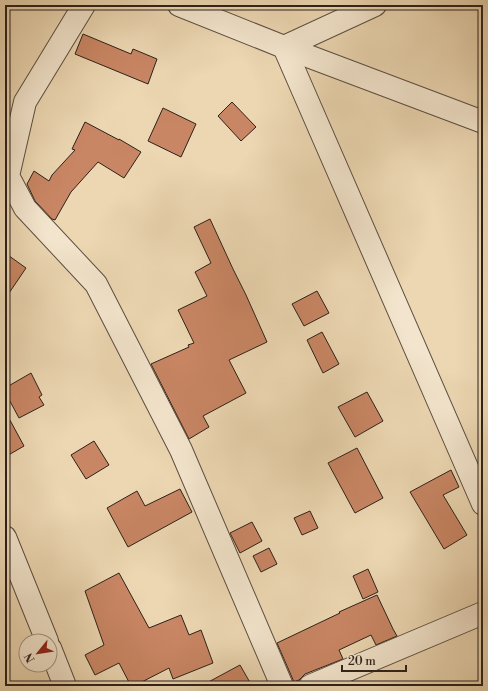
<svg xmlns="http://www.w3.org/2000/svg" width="488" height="691" font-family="'Libre Bodoni',serif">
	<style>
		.building { fill: #c98664; stroke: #2c211b }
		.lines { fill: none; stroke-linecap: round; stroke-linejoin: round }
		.minor-casing { stroke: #5c4e41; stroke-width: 24 }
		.minor { stroke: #f3e5cd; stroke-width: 22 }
	</style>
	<rect width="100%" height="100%" fill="#ecd7b2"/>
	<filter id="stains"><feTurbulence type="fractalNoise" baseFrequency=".005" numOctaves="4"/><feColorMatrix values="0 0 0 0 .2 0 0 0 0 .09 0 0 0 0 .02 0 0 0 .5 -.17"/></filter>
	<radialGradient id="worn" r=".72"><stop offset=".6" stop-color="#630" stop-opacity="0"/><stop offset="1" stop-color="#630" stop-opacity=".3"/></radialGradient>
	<g class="building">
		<path d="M83,34L131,54L133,49L157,59L148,84L75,54Z"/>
		<path d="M232,102L256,127L241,141L218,116Z"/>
		<path d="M163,108L196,124L181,157L148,141Z"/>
		<path d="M85,122L119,140V139L141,152L124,178L98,162L71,192L55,220L52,219L35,201L27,184L34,171L49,181L52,175L75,150L72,149Z"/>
		<path d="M210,219L233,269L246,295L267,342L229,360L246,393L203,416L209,427L189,439L151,364L189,347L188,345L194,343L178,310L207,296L195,272L211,263L194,227Z"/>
		<path d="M5,253L26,268L5,299Z"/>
		<path d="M317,291L329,313L304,326L292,304Z"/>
		<path d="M322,332L339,364L323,373L307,340Z"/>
		<path d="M31,373L42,395L39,397L44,405L19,418L5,392V388Z"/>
		<path d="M367,392L383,421L355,437L338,407Z"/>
		<path d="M5,411L24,446L5,457Z"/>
		<path d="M94,441L109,465L86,479L71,455Z"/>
		<path d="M357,448L383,498L355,513L328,463Z"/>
		<path d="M451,470L459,487L443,495L467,535L444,549L410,492Z"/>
		<path d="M180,489L192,512L128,547L107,508L137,491L145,506Z"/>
		<path d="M310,511L318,528L302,535L294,518Z"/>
		<path d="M252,522L262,541L240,553L230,533Z"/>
		<path d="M269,548L277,564L261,572L253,556Z"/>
		<path d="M368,569L378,592L363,599L353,576Z"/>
		<path d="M119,573L149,628L181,615L189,635L201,630L213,663L173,679L169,668L134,686H131L119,663L95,675L85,655L104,645L85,591Z"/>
		<path d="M377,595L393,629L397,636L376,645L371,635L339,650L343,659L305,674L299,680L294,682L277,643L340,613L339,612Z"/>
		<path d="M240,665L252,686H201Z"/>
	</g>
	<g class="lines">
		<g class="minor-casing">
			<g id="minor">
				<path d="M84,5L25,102L8,176L25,208L96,284L181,450L282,686"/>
				<path d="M179,5L284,47L483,122"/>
				<path d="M284,47L483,504"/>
				<path d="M284,47L375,5"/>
				<path d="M5,537L47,641"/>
				<path d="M50,648L65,686"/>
				<path d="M310,686L483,613"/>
			</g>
		</g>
		<use href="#minor" class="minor"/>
	</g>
	<rect width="488" height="691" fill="none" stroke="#ecd7b2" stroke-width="20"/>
	<rect x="6" y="6" width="476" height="679" fill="none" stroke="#2c211b" stroke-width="2"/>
	<rect x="10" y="10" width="468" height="671" fill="none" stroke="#2c211b"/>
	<g transform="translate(38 653) rotate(240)"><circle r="19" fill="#f3e5cd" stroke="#a39786"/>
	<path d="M0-3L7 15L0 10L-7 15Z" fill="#8f2418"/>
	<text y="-6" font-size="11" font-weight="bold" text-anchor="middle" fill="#2c211b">N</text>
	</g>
	<path d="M342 665v6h64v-6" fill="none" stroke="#2c211b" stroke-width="2"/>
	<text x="348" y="665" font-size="12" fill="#2c211b" stroke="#f3e5cd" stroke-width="3" paint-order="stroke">20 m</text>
	<rect width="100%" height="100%" filter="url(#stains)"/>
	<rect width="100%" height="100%" fill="url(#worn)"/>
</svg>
